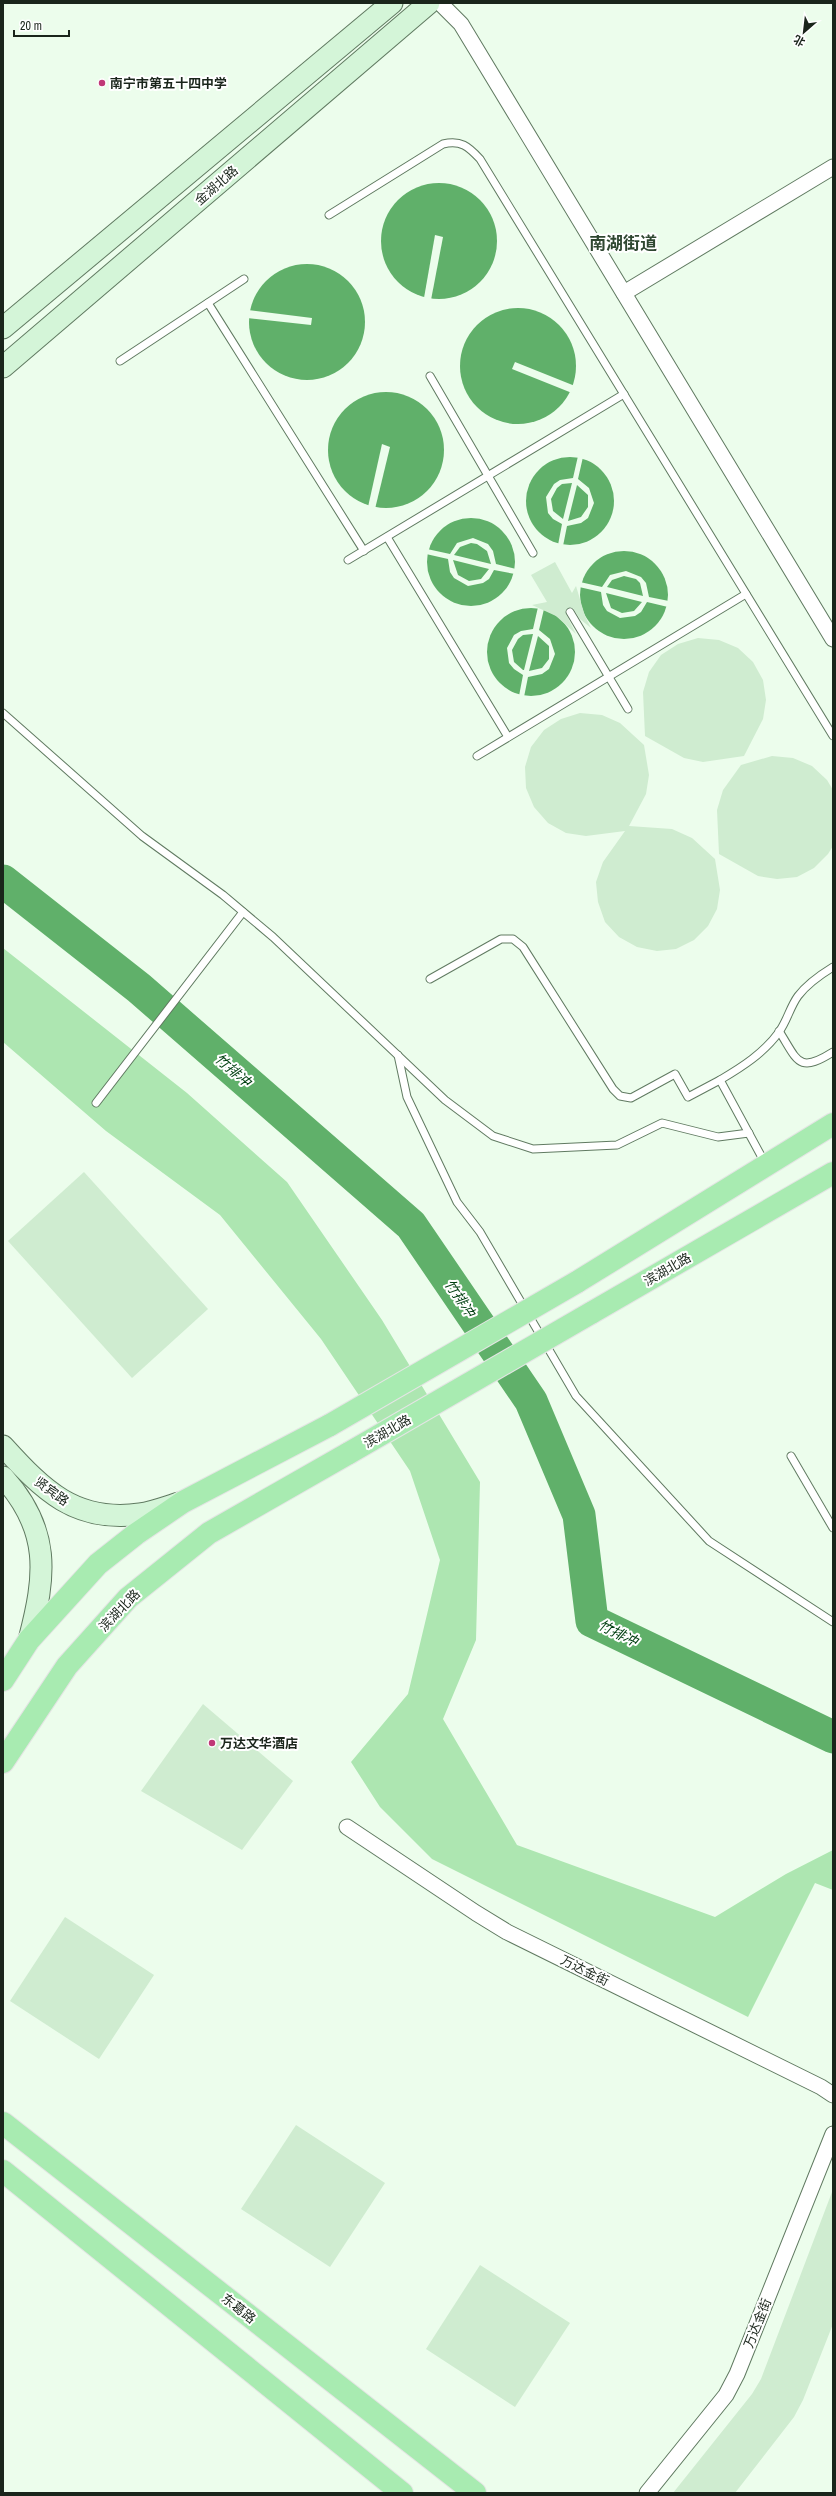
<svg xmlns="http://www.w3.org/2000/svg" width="836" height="2496" font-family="'Archivo Narrow','Noto Sans SC',sans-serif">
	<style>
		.green { fill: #ade6b1 }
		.water { fill: #60b06a }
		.pier { fill: #ecfdec; fill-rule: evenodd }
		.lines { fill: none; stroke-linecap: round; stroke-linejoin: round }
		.river { stroke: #60b06a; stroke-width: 33 }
		.building { fill: #cfecd0 }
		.lane-casing { stroke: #607a61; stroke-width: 9 }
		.street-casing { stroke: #607a61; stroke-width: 17 }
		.secondary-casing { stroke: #607a61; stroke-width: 23 }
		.primary-casing { stroke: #e4e5e4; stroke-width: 24 }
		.lane { stroke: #fff; stroke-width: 7 }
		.street { stroke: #fff; stroke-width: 15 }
		.secondary { stroke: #d4f5d8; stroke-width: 21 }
		.primary { stroke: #a8ebb1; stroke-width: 22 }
		.primary-bridge-casing { stroke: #e4e5e4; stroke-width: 24; stroke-linecap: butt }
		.primary-bridge { stroke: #a8ebb1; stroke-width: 22 }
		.poi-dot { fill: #c03877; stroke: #fff; stroke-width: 1.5 }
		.labels { text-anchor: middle; stroke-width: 4; stroke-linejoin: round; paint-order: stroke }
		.poi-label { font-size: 13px; font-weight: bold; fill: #1a251b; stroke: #fff; text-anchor: start }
		.street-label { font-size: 13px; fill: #1a251b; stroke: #fff }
		.water-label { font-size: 14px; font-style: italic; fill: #013f11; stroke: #fff }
		.district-label { font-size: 17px; font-weight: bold; fill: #2f4731; stroke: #fff }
	</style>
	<rect width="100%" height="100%" fill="#ecfdec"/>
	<path class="green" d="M3,948L187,1093L287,1182L382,1320L480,1482L476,1640L443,1719L517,1845L715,1917L786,1874L833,1850V1890L815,1883L748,2017L432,1859L380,1807L351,1762L408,1694L440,1560L410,1471L321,1339L220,1215L106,1131L3,1042Z"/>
	<g class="water">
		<circle cx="439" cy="241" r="58"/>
		<circle cx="307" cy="322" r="58"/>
		<circle cx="518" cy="366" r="58"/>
		<circle cx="386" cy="450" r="58"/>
		<circle cx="570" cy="501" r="44"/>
		<circle cx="471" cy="562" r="44"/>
		<circle cx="624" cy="595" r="44"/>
		<circle cx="531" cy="652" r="44"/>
	</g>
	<g class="pier">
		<path d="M435,235L443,237L431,300L424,298Z"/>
		<path d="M248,310L312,318L311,325L247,318Z"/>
		<path d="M515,362L575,386L572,393L512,369Z"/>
		<path d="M382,444L390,447L375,509L368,507Z"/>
		<path d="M578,456L583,457L578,479L589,488L594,503L588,518L581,523L567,526L563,546L558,545L562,524L553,519L548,513L546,497L554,484L560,480L573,478ZM572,483L563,519L553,511L551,499L557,488L562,484ZM577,485L588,495V507L581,517L568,521Z"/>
		<path d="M473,538L488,544L493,551L496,564L516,569L515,574L494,570L489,579L483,583L468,586L454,578L450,572L448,559L426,554L427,549L450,554L457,543ZM471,543L477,544L487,551L491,564L454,555L460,547ZM453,560L489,569L481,579L469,581L458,575Z"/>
		<path d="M626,571L641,577L646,583L649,597L669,601L668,607L647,602L641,612L635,616L620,618L607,611L603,605L601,592L579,587L580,582L602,587L610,575ZM624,576L636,579L640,583L643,596L607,587L612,580ZM606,593L642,602L634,611L622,613L611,608Z"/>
		<path d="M538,607L544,609L539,630L550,639L555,654L549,669L542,674L528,677L524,697L519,696L523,675L514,669L509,663L507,648L514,635L521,631L533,629ZM533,634L524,670H523L514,662L512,650L518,639L523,635ZM538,636L549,646V659L542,668L529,671Z"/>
	</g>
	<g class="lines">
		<path class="river" d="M3,881L139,988L411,1225L531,1401L579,1515L592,1621L833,1737"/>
	</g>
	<g class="building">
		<path d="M555,562L572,593L576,586L585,616L591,628L580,619L573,608H568L566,614L576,634L556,616L532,605L547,602L531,575Z"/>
		<path d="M698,638L719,640L738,648L753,662L763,680L766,700L763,719L744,756L703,762L684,758L645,736L643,692L649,672L661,655L678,644Z"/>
		<path d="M580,713L602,715L620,723L644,745L649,775L646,794L629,826L672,829L692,838L715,859L720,890L717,909L708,926L694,940L676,949L657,951L637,947L619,937L605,922L598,902L596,882L603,862L625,831L586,836L566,833L548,823L534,807L526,788L525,767L531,747L544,730L561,719Z"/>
		<path d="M772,756L793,758L812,766L827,780L833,790V846L828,854L814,868L797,877L777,879L758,876L719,854L717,810L723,790L741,765Z"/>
		<path d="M84,1172L208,1309L132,1378L8,1241Z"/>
		<path d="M203,1704L293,1781L242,1850L141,1791Z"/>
		<path d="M65,1917L154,1975L99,2059L10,2001Z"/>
		<path d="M296,2125L385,2183L330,2267L241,2209Z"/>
		<path d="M832,2192L833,2324L803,2400L794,2417L735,2493H673L752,2394L761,2379Z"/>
		<path d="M480,2265L570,2323L515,2407L426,2349Z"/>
	</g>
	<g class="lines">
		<g class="lane-casing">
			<g id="lane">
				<path d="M329,215L443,144C461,140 468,146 480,159L833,736"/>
				<path d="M208,303L364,551"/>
				<path d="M120,361L244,279"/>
				<path d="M430,376L533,553"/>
				<path d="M387,537L508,737"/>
				<path d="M348,560L624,394"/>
				<path d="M570,612L628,709"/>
				<path d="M3,713L142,836L223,895L273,937L445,1100L493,1136L533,1149L617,1145L662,1123L718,1137L749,1133"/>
				<path d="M477,756L746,594"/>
				<path d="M430,979L501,939H513L523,947L613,1089L620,1096L631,1098L675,1074L688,1097L720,1080"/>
				<path d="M779,1031C798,1061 798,1074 833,1052"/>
				<path d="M398,1055L407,1097L457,1202L480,1232L576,1396L709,1541L833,1622"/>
				<path d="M96,1103L243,912"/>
				<path d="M765,1163L720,1080C742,1067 764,1053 779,1032C787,1021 790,1007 798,996C807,984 820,975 833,967"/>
				<path d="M791,1456L833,1528"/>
			</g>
		</g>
		<g class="street-casing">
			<g id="street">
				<path d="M440,3L461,24L833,639"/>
				<path d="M624,293L833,167"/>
				<path d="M347,1827L476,1913L507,1932L821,2087L833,2095"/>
				<path d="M647,2493L726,2395L737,2374L833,2134"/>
			</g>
		</g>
		<g class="secondary-casing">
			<g id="secondary">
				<path d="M3,328L392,3"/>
				<path d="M3,367L429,3"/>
				<path d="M3,1446C43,1490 75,1523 140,1514C153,1512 166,1507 179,1503"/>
				<path d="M3,1477C51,1530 46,1575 29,1640"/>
			</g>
		</g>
		<g class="primary-casing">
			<g id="primary">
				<path d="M577,1282L833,1124"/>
				<path d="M591,1313L833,1173"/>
				<path d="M3,1680L29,1640L98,1564L136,1534L183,1502L330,1425"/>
				<path d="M3,1762L67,1666L128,1598L209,1533L349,1453"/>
				<path d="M3,2123L475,2493"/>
				<path d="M3,2171L402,2493"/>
			</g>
		</g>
		<use href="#lane" class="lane"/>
		<use href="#street" class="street"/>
		<use href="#secondary" class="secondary"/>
		<use href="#primary" class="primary"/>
		<g class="primary-bridge-casing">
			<g id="primary-bridge">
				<path d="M330,1425L577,1282"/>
				<path d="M349,1453L591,1313"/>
			</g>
		</g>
		<use href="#primary-bridge" class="primary-bridge"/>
	</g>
	<g class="poi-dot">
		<circle cx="102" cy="83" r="4"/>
		<circle cx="212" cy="1743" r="4"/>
	</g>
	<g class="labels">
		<g class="poi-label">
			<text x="110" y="88">南宁市第五十四中学</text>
			<text x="220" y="1748">万达文华酒店</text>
		</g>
		<g class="street-label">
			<text transform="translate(216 185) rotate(-41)" y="5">金湖北路</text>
			<text transform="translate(667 1269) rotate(-30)" y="5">滨湖北路</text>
			<text transform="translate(387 1431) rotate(-30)" y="5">滨湖北路</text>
			<text transform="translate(52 1491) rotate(36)" y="5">贤宾路</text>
			<text transform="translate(119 1610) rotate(-46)" y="5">滨湖北路</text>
			<text transform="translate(585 1970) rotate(26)" y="5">万达金街</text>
			<text transform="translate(239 2308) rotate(38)" y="5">东葛路</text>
			<text transform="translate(757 2323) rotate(-68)" y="5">万达金街</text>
		</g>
		<g class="water-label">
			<text transform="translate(233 1070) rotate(41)" y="5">竹排冲</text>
			<text transform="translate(460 1298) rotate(56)" y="5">竹排冲</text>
			<text transform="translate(618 1633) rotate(26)" y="5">竹排冲</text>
		</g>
		<g class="district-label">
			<text x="623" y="249">南湖街道</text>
		</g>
	</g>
	<rect width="836" height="2496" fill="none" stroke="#1a251b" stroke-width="8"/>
	<g transform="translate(804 32) rotate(208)" stroke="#ffffff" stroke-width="3" paint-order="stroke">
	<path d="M0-3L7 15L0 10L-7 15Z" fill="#1a251b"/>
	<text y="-6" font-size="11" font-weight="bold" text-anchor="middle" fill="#1a251b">北</text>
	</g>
	<path d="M14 30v6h55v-6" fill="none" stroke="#1a251b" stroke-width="2"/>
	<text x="20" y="30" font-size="12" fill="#1a251b" stroke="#ffffff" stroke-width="3" paint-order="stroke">20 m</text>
</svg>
